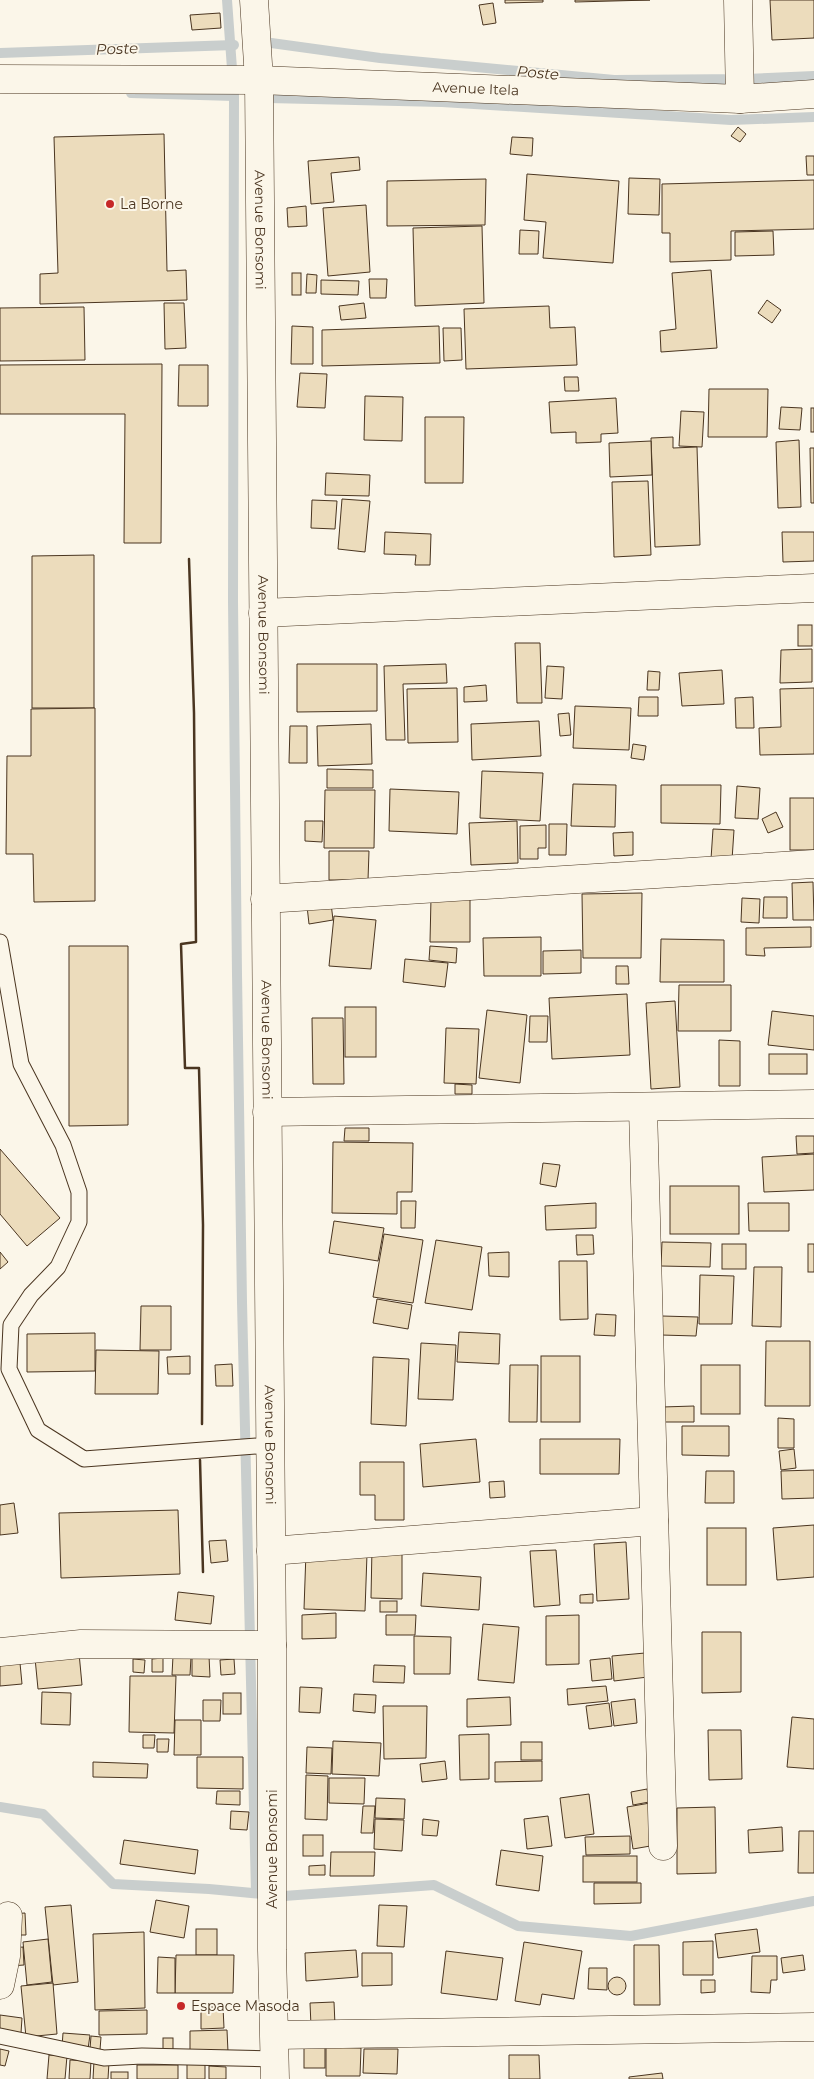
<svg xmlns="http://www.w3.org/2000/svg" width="814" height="2079" font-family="Montserrat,sans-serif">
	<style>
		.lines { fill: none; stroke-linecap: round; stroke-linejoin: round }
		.stream { stroke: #c9cecd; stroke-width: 10 }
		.building { fill: #ecdcbc; stroke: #4a3520 }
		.service-casing { stroke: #4a3520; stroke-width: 17 }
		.minor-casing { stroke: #4a3520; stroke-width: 29 }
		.tertiary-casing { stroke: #4a3520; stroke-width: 29 }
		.primary-casing { stroke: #4a3520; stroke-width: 29 }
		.service { stroke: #fbf6e9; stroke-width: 15 }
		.minor { stroke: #fbf6e9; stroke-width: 28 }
		.tertiary { stroke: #fbf6e9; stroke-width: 28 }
		.primary { stroke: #fbf6e9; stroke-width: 28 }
		.wall { stroke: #4a3520; stroke-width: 2.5 }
		.poi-dot { fill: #c62828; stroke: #fbf6e9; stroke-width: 2 }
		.labels { text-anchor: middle; stroke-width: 4; stroke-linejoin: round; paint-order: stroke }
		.street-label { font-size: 14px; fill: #4a3520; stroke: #fbf6e9 }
		.poi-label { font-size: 14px; fill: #4a3520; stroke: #fbf6e9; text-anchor: start }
		.water-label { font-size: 15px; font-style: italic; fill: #4a3520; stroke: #fbf6e9 }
	</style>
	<rect width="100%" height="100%" fill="#fbf6e9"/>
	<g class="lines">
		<g class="stream">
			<path d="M227,0L234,96L233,601L237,974L242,1302L256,1893"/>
			<path d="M264,42L380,58L614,80L746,79L814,76"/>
			<path d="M0,53L234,45"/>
			<path d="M131,93L234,96"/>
			<path d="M268,98L442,102L731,120L814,117"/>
			<path d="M0,1807L43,1814L113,1884L209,1889L284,1896L434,1885L518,1926L631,1936L814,1901"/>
		</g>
	</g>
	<g class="building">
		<path d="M505,0H543V2L505,3Z"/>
		<path d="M575,0H650L575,2Z"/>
		<path d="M770,0H814V38L772,40Z"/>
		<path d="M493,3L496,23L483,25L479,5Z"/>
		<path d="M220,13L221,28L192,30L190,15Z"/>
		<path d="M738,127L746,134L740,142L731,136Z"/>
		<path d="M164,134L167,271L186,270L187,300L40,304V274L58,273L54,137Z"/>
		<path d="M512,137L533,138L532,156L510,154Z"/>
		<path d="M806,156H814V175H807Z"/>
		<path d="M359,157L360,170L331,173L334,202L311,204L308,161Z"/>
		<path d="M527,174L619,181L613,263L543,258L546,222L524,220Z"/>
		<path d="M629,178L660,179L659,215L628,214Z"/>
		<path d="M486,179L485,225L387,226V181Z"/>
		<path d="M814,180V229L731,231V260L670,262V233H662V184Z"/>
		<path d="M366,205L370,272L328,276L323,208Z"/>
		<path d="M306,206L307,226L288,227L287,208Z"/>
		<path d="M482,226L484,303L415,306L413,228Z"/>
		<path d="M520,230L539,231L538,254H519Z"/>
		<path d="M773,231L774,255L735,256V232Z"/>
		<path d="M711,270L717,348L661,352L660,331L676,329L672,273Z"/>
		<rect x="292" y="273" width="9" height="22"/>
		<path d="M307,274L317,275L316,293H306Z"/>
		<path d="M369,279H387L386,298H370Z"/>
		<path d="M321,280L359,281L358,295L321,294Z"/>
		<path d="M767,300L781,310L772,323L758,313Z"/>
		<path d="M164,303H184L186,348L165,349Z"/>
		<path d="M364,303L366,318L341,320L339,306Z"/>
		<path d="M549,306L550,328L575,327L577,365L466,369L464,309Z"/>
		<path d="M84,307L85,360L0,361V308Z"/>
		<path d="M292,326L313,327V364H291Z"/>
		<path d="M439,326L440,363L322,366V330Z"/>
		<path d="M443,328H461L462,360L444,361Z"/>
		<path d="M162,364L161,543H124L125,414H0V365Z"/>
		<path d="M179,365H208V406H178Z"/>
		<path d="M300,373L327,374L325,408L297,407Z"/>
		<path d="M564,377H578L579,391H565Z"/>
		<path d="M709,389H768L767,437H708Z"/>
		<path d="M365,396L403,397L402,441L364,440Z"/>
		<path d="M616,398L618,433L601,434V442L576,443V432L551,433L549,402Z"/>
		<path d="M781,407L802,408L800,430L779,429Z"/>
		<rect x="811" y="408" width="3" height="24"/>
		<path d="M681,411L704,412L702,447L679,446Z"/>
		<path d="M425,417H464L463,483H425Z"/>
		<path d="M673,437V448L697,447L700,545L655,547L651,438Z"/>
		<path d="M799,440L801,507L778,508L776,442Z"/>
		<path d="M651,441L652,475L610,477L609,443Z"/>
		<path d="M810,448H814V503H811Z"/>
		<path d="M326,473L370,475L369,496L325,495Z"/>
		<path d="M648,481L651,555L614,557L612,482Z"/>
		<path d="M342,499L370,501L365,552L338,549Z"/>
		<path d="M312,500L337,501L335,529L311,528Z"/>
		<path d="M385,532L431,534L430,565H415L416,555L384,554Z"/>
		<path d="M782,532H814V561L783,562Z"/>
		<path d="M94,555V708H32V556Z"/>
		<rect x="798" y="625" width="14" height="21"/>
		<path d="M515,643H540L542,703H517Z"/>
		<path d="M812,649V682L780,683L781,650Z"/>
		<path d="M297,664H377V711L297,712Z"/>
		<path d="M446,664L447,683L403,684L405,740H386L384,666Z"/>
		<path d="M547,666L564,667L562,699L545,698Z"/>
		<path d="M722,670L724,704L682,706L679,673Z"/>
		<path d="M648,671L660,672L659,690H647Z"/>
		<path d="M486,685L487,701L464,702V687Z"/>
		<path d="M457,688L458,742L408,743L407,689Z"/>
		<path d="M814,688V754L760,755L759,728L781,727L780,689Z"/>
		<path d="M639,697H658V716H638Z"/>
		<path d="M753,697L754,728H736L735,698Z"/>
		<path d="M575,706L631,708L629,750L573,748Z"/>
		<path d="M95,708V901L34,902L33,854H6L7,756H31V709Z"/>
		<path d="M569,713L571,735L560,736L558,714Z"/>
		<path d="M539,721L541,756L472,760L471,724Z"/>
		<path d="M371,724L372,764L318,766L317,726Z"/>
		<path d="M290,726H307V763H289Z"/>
		<path d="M633,744L646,746L644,760L631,758Z"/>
		<path d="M327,769L373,770V788H327Z"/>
		<path d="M482,771L543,773L540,821L480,818Z"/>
		<path d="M573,784L616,785L615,827L571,826Z"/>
		<path d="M661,785H721L720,824L661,823Z"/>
		<path d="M737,786L760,788L758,819L735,818Z"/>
		<path d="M390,789L459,792L457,834L389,831Z"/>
		<path d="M325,790H375L374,848H324Z"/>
		<rect x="790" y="798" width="24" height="52"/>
		<path d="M776,812L783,827L768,833L762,819Z"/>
		<path d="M305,821H323L322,842L305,841Z"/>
		<path d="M517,821L518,863L471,865L469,823Z"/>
		<path d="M549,824H567L566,855H549Z"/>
		<path d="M546,825V848H538V859H520V826Z"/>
		<path d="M713,829L734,830L732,860L711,859Z"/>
		<path d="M633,832V855L614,856L613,833Z"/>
		<path d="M329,851H369L368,880H329Z"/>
		<path d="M813,882L814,920H793L792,883Z"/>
		<path d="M642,893L641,958H583L582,894Z"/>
		<path d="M764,897H787V918H763Z"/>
		<path d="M431,898H470V942H430Z"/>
		<path d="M742,898L760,899L759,923L741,922Z"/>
		<path d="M331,903L333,920L309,924L307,906Z"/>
		<path d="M334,916L376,920L371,969L329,966Z"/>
		<path d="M811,927V947L764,948L765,956L746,955V928Z"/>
		<path d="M541,937V976H484L483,938Z"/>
		<path d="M661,939L724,940V982H660Z"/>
		<path d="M69,946H128V1125L69,1126Z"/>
		<path d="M430,946L457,948L456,963L429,960Z"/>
		<path d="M581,950V973L543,974V951Z"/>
		<path d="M405,959L448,963L445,987L403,982Z"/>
		<path d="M616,966H628L629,984H616Z"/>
		<path d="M679,985H731V1031H678Z"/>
		<path d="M627,994L630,1055L552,1059L549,998Z"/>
		<path d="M675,1001L680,1087L651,1089L646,1003Z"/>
		<rect x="345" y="1007" width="31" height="50"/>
		<path d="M487,1010L527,1015L520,1083L479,1078Z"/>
		<path d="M772,1011L814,1016V1050L768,1045Z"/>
		<path d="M530,1016H548L547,1042H529Z"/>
		<path d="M312,1018H343L344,1084H313Z"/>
		<path d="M446,1028L479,1029L476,1084L444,1083Z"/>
		<path d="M719,1040L740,1041V1086H719Z"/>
		<rect x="769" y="1054" width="38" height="20"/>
		<path d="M455,1084L472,1085V1094H455Z"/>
		<path d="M345,1128H369V1141H344Z"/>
		<path d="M796,1136H814V1153L797,1154Z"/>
		<path d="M333,1142L413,1143L412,1192H397V1214L332,1213Z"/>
		<path d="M0,1149L60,1218L27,1246L0,1214Z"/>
		<path d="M814,1154V1190L764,1192L762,1157Z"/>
		<path d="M543,1163L560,1165L556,1187L540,1184Z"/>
		<rect x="670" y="1186" width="69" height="48"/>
		<path d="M401,1201H416L415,1228H401Z"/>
		<path d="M596,1203V1228L546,1230L545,1206Z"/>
		<path d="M748,1203H789V1231H749Z"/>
		<path d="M334,1221L384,1228L378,1261L329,1253Z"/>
		<path d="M384,1234L423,1240L413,1303L373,1297Z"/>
		<path d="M576,1235H593L594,1254L577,1255Z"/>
		<path d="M436,1240L482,1247L472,1310L425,1303Z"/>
		<path d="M662,1242L711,1243L710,1267L661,1266Z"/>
		<rect x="722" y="1244" width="24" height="25"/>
		<rect x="808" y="1244" width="6" height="28"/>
		<path d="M0,1252L8,1262L0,1269Z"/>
		<path d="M509,1252V1277L489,1276L488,1253Z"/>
		<path d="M559,1261H587L588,1319L560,1320Z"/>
		<path d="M754,1267H782L781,1327L752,1326Z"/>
		<path d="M700,1275L734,1276L732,1324H699Z"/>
		<path d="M377,1299L412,1305L408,1329L373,1323Z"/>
		<path d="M141,1306H171V1350H140Z"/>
		<path d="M596,1314L616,1315L615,1336L594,1335Z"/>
		<path d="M662,1316L698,1317L696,1336L661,1335Z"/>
		<path d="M459,1332L500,1334L499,1364L457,1362Z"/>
		<path d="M95,1333V1371L27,1372V1334Z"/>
		<path d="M766,1341H810V1406H765Z"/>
		<path d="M421,1343L456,1345L453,1400L418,1399Z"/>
		<path d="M96,1350L159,1351L158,1394H95Z"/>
		<path d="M190,1356V1374H168L167,1357Z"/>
		<rect x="541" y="1356" width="39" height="66"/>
		<path d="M373,1357L409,1359L406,1426L371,1424Z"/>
		<path d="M232,1364L233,1386H216L215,1365Z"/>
		<path d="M510,1365H538L537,1422H509Z"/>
		<rect x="701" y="1365" width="39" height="49"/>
		<path d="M694,1406V1422H662V1407Z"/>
		<path d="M778,1418L794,1419V1448H778Z"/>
		<path d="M682,1426H729V1456L682,1455Z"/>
		<path d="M476,1439L480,1482L423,1487L420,1444Z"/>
		<path d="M540,1439H620L619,1474H540Z"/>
		<path d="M794,1449L796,1468L781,1470L779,1451Z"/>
		<path d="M360,1462H404V1520H375V1495H360Z"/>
		<path d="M814,1470V1498L782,1499L781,1471Z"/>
		<path d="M706,1471H734V1503H705Z"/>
		<path d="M504,1481L505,1497L490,1498L489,1482Z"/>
		<path d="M14,1503L18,1533L0,1535V1505Z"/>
		<path d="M178,1510L180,1574L61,1578L59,1513Z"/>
		<path d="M814,1525V1577L777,1580L773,1528Z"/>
		<rect x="707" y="1528" width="39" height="57"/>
		<path d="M226,1540L228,1561L211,1563L209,1541Z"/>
		<path d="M626,1542L629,1599L597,1601L594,1544Z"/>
		<path d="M372,1547L402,1548V1599L371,1598Z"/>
		<path d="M556,1550L560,1605L534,1607L530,1551Z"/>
		<path d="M306,1552L367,1554L365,1611L304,1609Z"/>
		<path d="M423,1573L481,1577L479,1610L421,1606Z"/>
		<path d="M178,1592L214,1596L211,1624L175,1620Z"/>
		<path d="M593,1594V1603H580V1595Z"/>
		<rect x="380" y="1601" width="17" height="11"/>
		<path d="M336,1613V1638L302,1639V1615Z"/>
		<path d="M386,1615H416L415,1635H386Z"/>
		<path d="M579,1615V1664L546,1665V1616Z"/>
		<path d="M483,1624L519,1627L514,1683L478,1680Z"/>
		<path d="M702,1632H741V1692L702,1693Z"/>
		<path d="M414,1636L451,1637L450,1674H414Z"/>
		<path d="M79,1653L82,1685L38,1689L35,1658Z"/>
		<path d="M645,1653L648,1677L614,1681L612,1656Z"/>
		<path d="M173,1656L191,1657L190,1675H172Z"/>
		<path d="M192,1656H209L210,1677L192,1676Z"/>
		<path d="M163,1658V1672H152V1659Z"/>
		<path d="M610,1658L612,1679L592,1681L590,1660Z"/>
		<path d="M133,1659L145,1660L144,1673L133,1672Z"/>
		<path d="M234,1659L235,1674L221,1675L220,1660Z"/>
		<path d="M20,1663L22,1684L0,1686V1665Z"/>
		<path d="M374,1665L405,1666L404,1683L373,1682Z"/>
		<path d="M130,1676H176L174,1733L129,1732Z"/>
		<path d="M606,1686L608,1701L568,1705L567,1689Z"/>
		<path d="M300,1687L322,1688L320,1713L299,1712Z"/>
		<path d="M42,1692L71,1693L70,1725L41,1724Z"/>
		<rect x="223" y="1693" width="18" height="21"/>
		<path d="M354,1694L376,1695L375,1713L353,1711Z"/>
		<path d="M510,1697L511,1725L467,1727V1699Z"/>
		<path d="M635,1699L637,1723L614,1726L611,1702Z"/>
		<path d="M203,1700H221L220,1721H203Z"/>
		<path d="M609,1703L612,1726L589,1729L586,1706Z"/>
		<path d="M383,1706H427L426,1758L384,1759Z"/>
		<path d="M792,1717L814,1719V1769L787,1767Z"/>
		<path d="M175,1720H201V1755H174Z"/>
		<path d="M708,1730H741L742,1779L709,1780Z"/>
		<path d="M489,1734V1779L460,1780L459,1735Z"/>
		<path d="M143,1735H155L154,1748H143Z"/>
		<path d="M157,1739H169L168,1752H157Z"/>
		<path d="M333,1741L381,1743L379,1776L332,1774Z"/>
		<rect x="521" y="1742" width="21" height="18"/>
		<path d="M307,1747L332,1748L331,1774L306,1773Z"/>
		<path d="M197,1757H243V1789L197,1788Z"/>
		<path d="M445,1761L447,1779L422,1782L420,1764Z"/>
		<path d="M542,1761V1781L495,1782V1762Z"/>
		<path d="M93,1762L148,1764L147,1778L93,1777Z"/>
		<path d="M306,1775L328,1776L327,1820L305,1819Z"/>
		<path d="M329,1778H365L364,1804L329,1803Z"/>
		<path d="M647,1789L649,1802L633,1805L631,1792Z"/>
		<path d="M217,1791H240V1805L216,1804Z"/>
		<path d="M589,1794L594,1834L565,1838L560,1798Z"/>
		<path d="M376,1798L405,1799L404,1819L375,1818Z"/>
		<path d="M650,1803L656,1845L633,1849L627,1807Z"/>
		<path d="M363,1806H375L373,1833H361Z"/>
		<path d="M715,1807L716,1873L677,1874V1808Z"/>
		<path d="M231,1811L249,1812L247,1830L230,1829Z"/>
		<path d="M548,1816L552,1846L527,1849L524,1819Z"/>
		<path d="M375,1819L404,1820L402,1851L374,1849Z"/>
		<path d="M423,1819L439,1821L437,1836L422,1835Z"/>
		<path d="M782,1827L783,1851L749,1853L748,1830Z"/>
		<path d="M799,1831H814V1873H798Z"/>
		<rect x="303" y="1835" width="20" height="21"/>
		<path d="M630,1836V1854L586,1855L585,1837Z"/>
		<path d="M124,1840L198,1850L195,1874L120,1864Z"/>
		<path d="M501,1850L543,1856L539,1891L496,1885Z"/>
		<path d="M331,1852H375L374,1876H330Z"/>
		<rect x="583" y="1856" width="54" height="26"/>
		<path d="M325,1865V1875H309V1866Z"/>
		<path d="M594,1883H641V1903L594,1904Z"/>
		<path d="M156,1900L189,1906L184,1938L150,1932Z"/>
		<path d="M71,1905L78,1982L53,1985L45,1907Z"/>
		<path d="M379,1905L407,1906L404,1947L377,1946Z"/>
		<path d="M25,1913L26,1935H10L9,1914Z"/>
		<rect x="196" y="1929" width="21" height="26"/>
		<path d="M757,1929L760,1952L718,1958L715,1934Z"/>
		<path d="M144,1932L145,2008L95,2010L93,1934Z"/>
		<path d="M48,1939L52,1982L27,1985L23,1942Z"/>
		<path d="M713,1941V1975H683V1942Z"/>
		<path d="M524,1942L582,1951L574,1999L542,1994L540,2005L515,2001Z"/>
		<path d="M634,1945H659L660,2005H634Z"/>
		<path d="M23,1947L24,1965L10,1966L9,1948Z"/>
		<path d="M356,1950L358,1977L306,1981L305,1953Z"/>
		<path d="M446,1951L503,1958L497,2000L441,1993Z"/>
		<path d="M362,1953H392V1985L362,1986Z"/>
		<path d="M176,1955H234L233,1993H175Z"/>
		<path d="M803,1955L805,1970L783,1973L781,1958Z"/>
		<path d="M752,1956H777V1980H771L770,1993L751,1992Z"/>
		<path d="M158,1957L175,1958V1993H157Z"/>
		<path d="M589,1968H607V1990L588,1989Z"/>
		<circle cx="617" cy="1986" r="9"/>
		<path d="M701,1980H715V1992L701,1993Z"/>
		<path d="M53,1983L57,2034L26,2037L21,1986Z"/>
		<path d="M334,2002L335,2025L311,2026L310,2003Z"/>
		<path d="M201,2007H223L224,2028L201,2029Z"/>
		<path d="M147,2010V2034L99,2035V2011Z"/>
		<path d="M0,2015L22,2018L21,2033L0,2031Z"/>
		<path d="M227,2030L228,2052H190V2031Z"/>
		<path d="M63,2033L90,2035L88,2049L62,2047Z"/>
		<path d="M91,2036L101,2037L100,2050L90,2049Z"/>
		<rect x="163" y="2038" width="10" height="13"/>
		<rect x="304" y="2038" width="21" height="30"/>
		<path d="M326,2047L361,2048L360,2076H326Z"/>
		<path d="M0,2049L9,2051L5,2066L0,2065Z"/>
		<path d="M364,2049H398L397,2074L363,2073Z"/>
		<path d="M49,2055L67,2056L65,2079H47Z"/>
		<path d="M509,2055H539L540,2079H509Z"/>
		<path d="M70,2060L91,2061L90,2079H69Z"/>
		<path d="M94,2061L109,2062L108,2079H93Z"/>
		<rect x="187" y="2063" width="18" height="16"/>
		<rect x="137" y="2065" width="41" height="14"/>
		<path d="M209,2066L226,2067V2079H209Z"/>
		<rect x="111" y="2072" width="17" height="7"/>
		<path d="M662,2073L663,2079H629V2077Z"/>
	</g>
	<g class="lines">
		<g class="service-casing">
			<g id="service">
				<path d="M0,942L21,1064L63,1145L79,1192V1222L58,1267L31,1295L11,1325L9,1369L38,1430L84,1459L270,1445"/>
				<path d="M0,2036L104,2058L142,2056L274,2059"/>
			</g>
		</g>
		<g class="minor-casing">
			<g id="minor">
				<path d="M738,0L740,99"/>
				<path d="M263,613L814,588"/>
				<path d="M265,899L814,864"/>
				<path d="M643,1108L663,1846"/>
				<path d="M267,1112L814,1104"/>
				<path d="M271,1551L654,1521"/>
				<path d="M0,1652L81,1644L272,1645"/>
				<path d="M0,1985L6,1956L8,1916"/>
				<path d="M275,2035L814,2027"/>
			</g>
		</g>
		<g class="tertiary-casing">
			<g id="tertiary">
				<path id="s1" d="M0,79L259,80L740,99L814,94"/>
			</g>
		</g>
		<g class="primary-casing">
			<g id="primary">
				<path id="s2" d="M254,0L259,80L272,1645V1950L275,2079"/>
			</g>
		</g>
		<use href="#service" class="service"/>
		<use href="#minor" class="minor"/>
		<use href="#tertiary" class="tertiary"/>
		<use href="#primary" class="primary"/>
		<g class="wall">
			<path d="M189,559L194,713L196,942L181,944L185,1068H199L203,1225L202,1424"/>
			<path d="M200,1460L203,1572"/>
		</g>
	</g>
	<g class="poi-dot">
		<circle cx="110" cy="204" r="5"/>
		<circle cx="181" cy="2006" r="5"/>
	</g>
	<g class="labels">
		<g class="street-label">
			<text dy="5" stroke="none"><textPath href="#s1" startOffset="476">Avenue Itela</textPath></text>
			<text dy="5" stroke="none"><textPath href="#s2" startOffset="230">Avenue Bonsomi</textPath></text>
			<text dy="5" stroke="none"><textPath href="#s2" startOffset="635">Avenue Bonsomi</textPath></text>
			<text dy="5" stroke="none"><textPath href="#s2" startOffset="1040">Avenue Bonsomi</textPath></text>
			<text dy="5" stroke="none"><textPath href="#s2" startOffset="1445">Avenue Bonsomi</textPath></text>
			<text transform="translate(272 1849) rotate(-90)" y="5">Avenue Bonsomi</text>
		</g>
		<g class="poi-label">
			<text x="120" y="209">La Borne</text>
			<text x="191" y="2011">Espace Masoda</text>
		</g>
		<g class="water-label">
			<text transform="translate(117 49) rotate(-2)" y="5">Poste</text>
			<text transform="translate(538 73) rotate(5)" y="5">Poste</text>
		</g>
	</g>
</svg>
